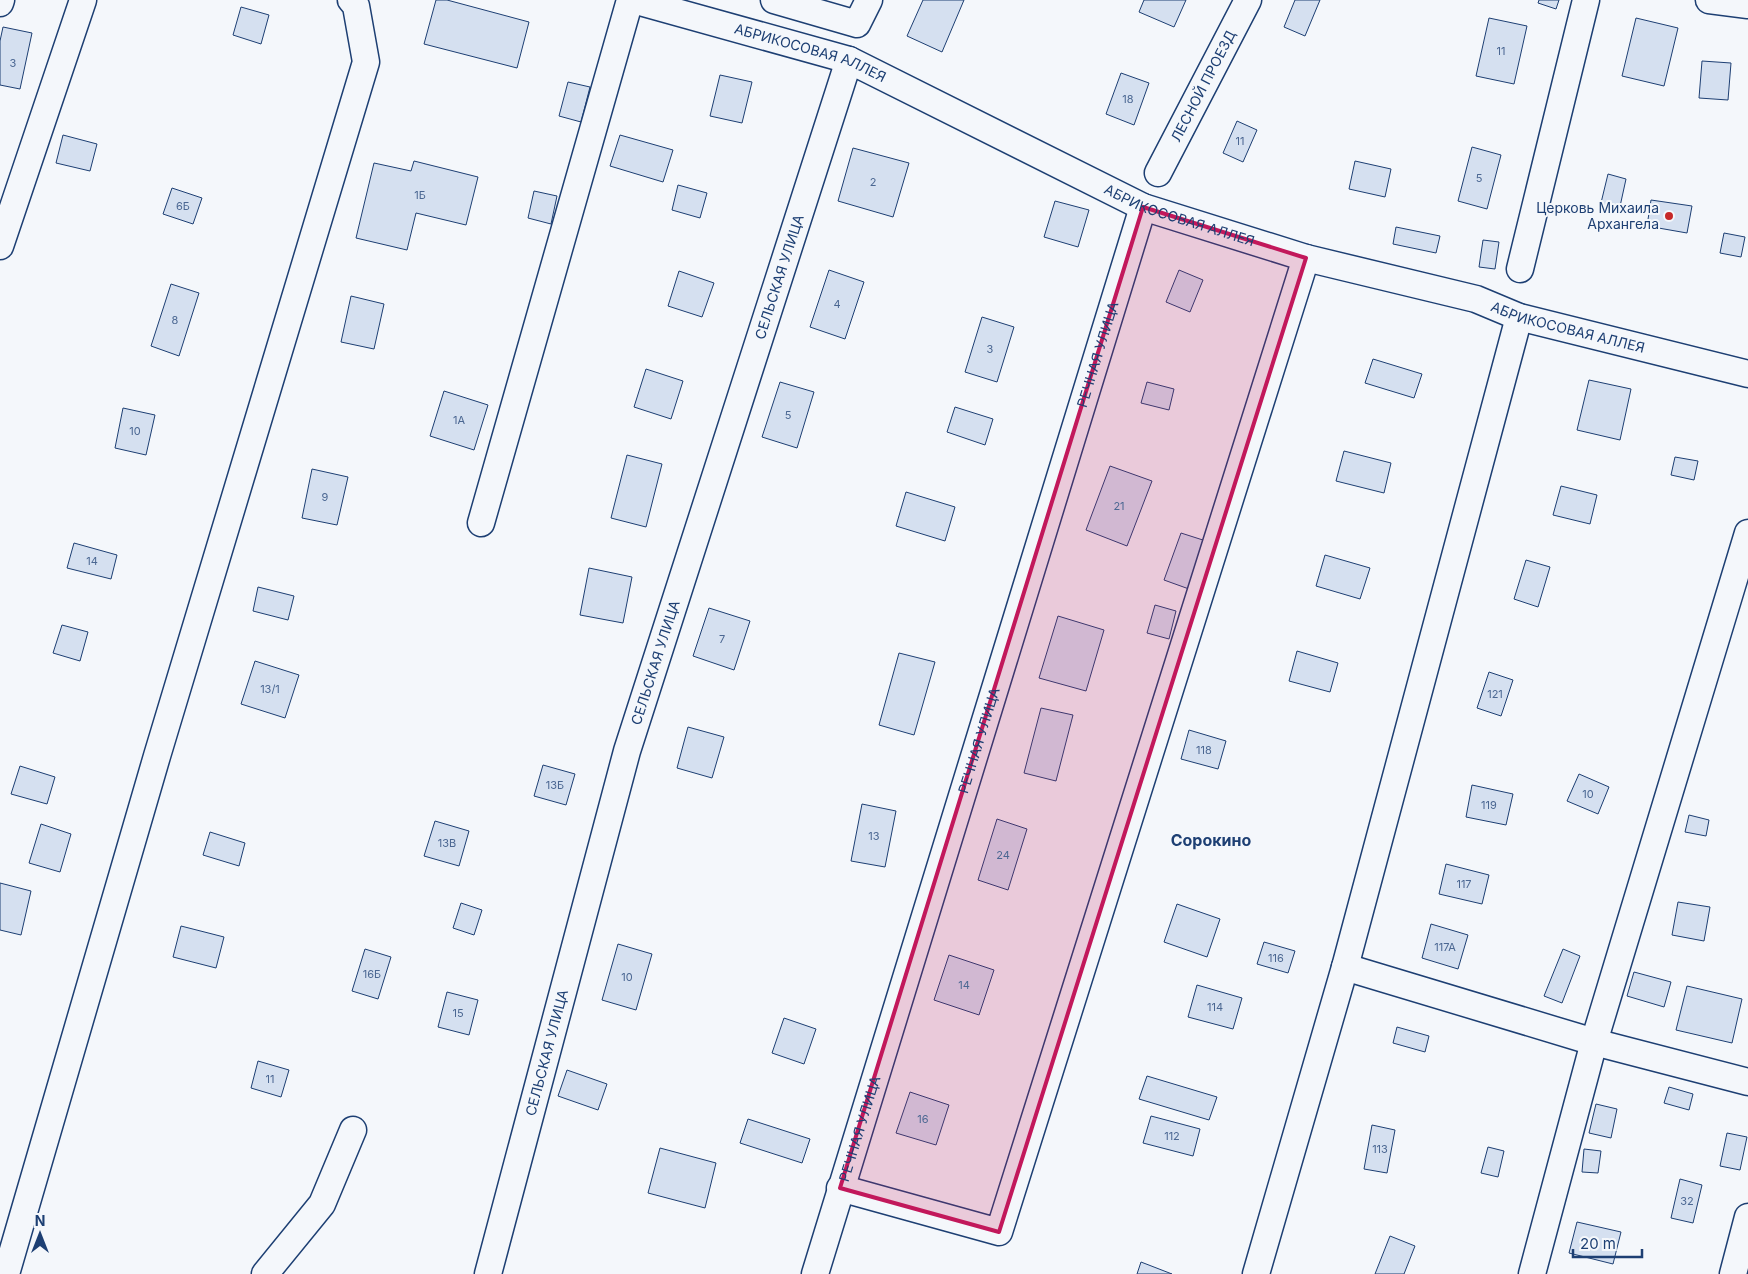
<svg xmlns="http://www.w3.org/2000/svg" width="1748" height="1274" font-family="Inter,sans-serif">
	<style>
		.building { fill: #d5e0f0; stroke: #1d3f73 }
		.lines { fill: none; stroke-linecap: round; stroke-linejoin: round }
		.minor-casing { stroke: #1d3f73; stroke-width: 29 }
		.minor { stroke: #f4f7fb; stroke-width: 26 }
		.marked { fill: #c2185b; fill-opacity: 0.2; stroke: #c2185b; stroke-width: 4; stroke-linejoin: round }
		.poi-dot { fill: #c62828; stroke: #f4f7fb; stroke-width: 2 }
		.labels { text-anchor: middle; stroke-width: 4; stroke-linejoin: round; paint-order: stroke }
		.number-label { font-size: 11px; fill: #4b6792 }
		.street-label { font-size: 14px; fill: #1d3f73; stroke: #f4f7fb }
		.poi-label { font-size: 14px; fill: #1d3f73; stroke: #f4f7fb; text-anchor: end }
		.quarter-label { font-size: 16px; font-weight: bold; fill: #1d3f73; stroke: #f4f7fb }
	</style>
	<rect width="100%" height="100%" fill="#f4f7fb"/>
	<g class="building">
		<path d="M436,0H447L529,22L517,68L424,44Z"/>
		<path d="M923,0H964L942,52L907,36Z"/>
		<path d="M1144,0H1186L1174,27L1139,12Z"/>
		<path d="M1295,0H1320L1305,36L1284,27Z"/>
		<path d="M1539,0H1559L1556,9L1538,3Z"/>
		<path d="M241,7L269,15L261,44L233,35Z"/>
		<path d="M1489,18L1527,26L1514,84L1476,76Z"/>
		<path d="M1636,18L1678,28L1664,86L1622,76Z"/>
		<path d="M3,27L32,33L20,89L0,85V41Z"/>
		<path d="M1702,61L1731,63L1728,100L1699,98Z"/>
		<path d="M1121,73L1149,83L1134,125L1106,114Z"/>
		<path d="M720,75L752,82L742,123L710,116Z"/>
		<path d="M568,82L590,87L581,122L559,116Z"/>
		<path d="M1237,121L1257,130L1243,162L1223,153Z"/>
		<path d="M63,135L97,144L90,171L56,163Z"/>
		<path d="M620,135L673,150L663,182L610,166Z"/>
		<path d="M1472,147L1501,155L1487,209L1458,201Z"/>
		<path d="M853,148L909,163L893,217L838,201Z"/>
		<path d="M414,161L478,177L466,225L416,213L407,250L356,238L374,163L411,171Z"/>
		<path d="M1355,161L1391,169L1385,197L1349,189Z"/>
		<path d="M1608,174L1626,179L1619,211L1600,207Z"/>
		<path d="M678,185L707,193L700,218L672,210Z"/>
		<path d="M172,188L202,198L193,224L163,214Z"/>
		<path d="M534,191L557,196L551,224L528,218Z"/>
		<path d="M1651,200L1692,206L1687,233L1647,226Z"/>
		<path d="M1055,201L1089,210L1078,247L1044,237Z"/>
		<path d="M1396,227L1440,236L1436,253L1393,244Z"/>
		<path d="M1724,233L1745,237L1741,257L1720,253Z"/>
		<path d="M1483,240L1499,242L1495,269L1479,267Z"/>
		<path d="M829,270L864,282L845,339L810,327Z"/>
		<path d="M1179,270L1203,280L1190,312L1166,302Z"/>
		<path d="M679,271L714,283L702,317L668,306Z"/>
		<path d="M171,284L199,293L179,356L151,346Z"/>
		<path d="M351,296L384,304L374,349L341,342Z"/>
		<path d="M982,317L1014,327L997,382L965,372Z"/>
		<path d="M1373,359L1422,374L1414,398L1365,383Z"/>
		<path d="M646,369L683,381L671,419L634,407Z"/>
		<path d="M1589,380L1631,389L1620,440L1577,430Z"/>
		<path d="M780,382L814,392L797,448L762,437Z"/>
		<path d="M1147,382L1174,389L1169,410L1141,403Z"/>
		<path d="M444,391L488,405L474,450L430,436Z"/>
		<path d="M955,407L993,419L985,445L947,432Z"/>
		<path d="M123,408L155,415L146,455L115,448Z"/>
		<path d="M1344,451L1391,463L1384,493L1336,481Z"/>
		<path d="M627,455L662,464L646,527L611,518Z"/>
		<path d="M1675,457L1698,461L1694,480L1671,475Z"/>
		<path d="M1110,466L1152,481L1127,546L1086,530Z"/>
		<path d="M312,469L348,477L337,525L302,518Z"/>
		<path d="M1561,486L1597,495L1590,524L1553,515Z"/>
		<path d="M906,492L955,507L945,541L896,526Z"/>
		<path d="M1181,533L1206,541L1189,589L1164,580Z"/>
		<path d="M74,543L117,555L111,579L67,568Z"/>
		<path d="M1325,555L1370,568L1360,599L1316,586Z"/>
		<path d="M1526,560L1550,567L1538,607L1514,599Z"/>
		<path d="M589,568L632,577L623,623L580,615Z"/>
		<path d="M258,587L294,596L288,620L253,611Z"/>
		<path d="M1155,605L1176,611L1169,639L1147,633Z"/>
		<path d="M709,608L750,621L734,670L693,656Z"/>
		<path d="M1058,616L1104,630L1086,691L1039,678Z"/>
		<path d="M62,625L88,632L80,661L53,653Z"/>
		<path d="M1297,651L1338,663L1330,692L1289,681Z"/>
		<path d="M899,653L935,662L914,735L879,725Z"/>
		<path d="M255,661L299,675L285,718L241,704Z"/>
		<path d="M1489,672L1513,680L1501,716L1477,708Z"/>
		<path d="M1041,708L1073,715L1056,781L1024,773Z"/>
		<path d="M688,727L724,737L712,778L677,768Z"/>
		<path d="M1189,730L1226,741L1218,769L1181,759Z"/>
		<path d="M543,765L575,774L566,805L534,796Z"/>
		<path d="M20,766L55,777L47,804L11,794Z"/>
		<path d="M1579,774L1609,787L1598,814L1567,801Z"/>
		<path d="M1472,785L1513,794L1506,825L1466,817Z"/>
		<path d="M862,804L896,811L885,867L851,861Z"/>
		<path d="M1689,815L1709,820L1706,836L1685,832Z"/>
		<path d="M997,819L1027,829L1008,890L978,880Z"/>
		<path d="M435,821L469,831L459,866L424,856Z"/>
		<path d="M41,824L71,834L60,872L29,863Z"/>
		<path d="M210,832L245,843L239,866L203,855Z"/>
		<path d="M1446,864L1489,875L1482,904L1439,894Z"/>
		<path d="M0,883L31,891L21,935L0,930Z"/>
		<path d="M1678,902L1710,907L1704,941L1672,935Z"/>
		<path d="M461,903L482,910L474,935L453,928Z"/>
		<path d="M1177,904L1220,919L1207,957L1164,942Z"/>
		<path d="M1431,924L1468,935L1458,969L1422,958Z"/>
		<path d="M181,926L224,937L216,968L173,957Z"/>
		<path d="M1264,942L1295,951L1288,973L1257,964Z"/>
		<path d="M618,944L652,954L636,1010L602,1000Z"/>
		<path d="M365,949L391,957L378,999L352,991Z"/>
		<path d="M1563,949L1580,956L1562,1003L1544,996Z"/>
		<path d="M949,955L994,970L979,1015L934,1000Z"/>
		<path d="M1634,972L1671,982L1664,1007L1627,996Z"/>
		<path d="M1197,985L1242,998L1233,1029L1188,1017Z"/>
		<path d="M1687,986L1742,999L1732,1043L1676,1030Z"/>
		<path d="M447,992L478,1000L469,1035L438,1027Z"/>
		<path d="M784,1018L816,1029L804,1064L772,1053Z"/>
		<path d="M1397,1027L1429,1036L1425,1052L1393,1043Z"/>
		<path d="M258,1061L289,1070L281,1097L251,1088Z"/>
		<path d="M567,1070L607,1084L598,1110L558,1096Z"/>
		<path d="M1147,1076L1217,1097L1209,1120L1139,1099Z"/>
		<path d="M1669,1087L1693,1094L1689,1110L1664,1103Z"/>
		<path d="M910,1092L949,1105L936,1145L896,1133Z"/>
		<path d="M1596,1104L1617,1109L1611,1138L1589,1133Z"/>
		<path d="M1151,1116L1200,1129L1193,1156L1143,1143Z"/>
		<path d="M748,1119L810,1139L802,1163L740,1143Z"/>
		<path d="M1372,1125L1395,1130L1387,1173L1364,1169Z"/>
		<path d="M1727,1133L1747,1137L1740,1170L1720,1166Z"/>
		<path d="M1488,1147L1504,1151L1498,1177L1481,1173Z"/>
		<path d="M660,1148L716,1163L705,1208L648,1193Z"/>
		<path d="M1584,1149L1601,1151L1598,1173L1582,1172Z"/>
		<path d="M1680,1179L1702,1185L1693,1223L1671,1218Z"/>
		<path d="M1577,1222L1621,1232L1613,1264L1569,1253Z"/>
		<path d="M1390,1236L1415,1246L1404,1274H1375Z"/>
		<path d="M1141,1262L1172,1274H1137Z"/>
	</g>
	<g class="lines">
		<g class="minor-casing">
			<g id="minor">
				<path id="s1" d="M633,0L849,60L1143,207L1306,258L1476,299L1519,317L1748,374"/>
				<path d="M774,0L857,24L869,0"/>
				<path d="M1709,0L1748,5"/>
				<path d="M0,3L1,0"/>
				<path id="s2" d="M1158,173L1248,0"/>
				<path d="M0,246L83,0"/>
				<path d="M1520,269L1586,0"/>
				<path d="M481,523L630,0"/>
				<path d="M1345,967L1594,1042L1748,1082"/>
				<path d="M840,1188L999,1232L1306,258"/>
				<path d="M6,1274L157,756L366,62L356,6L351,0"/>
				<path d="M265,1274L322,1204L353,1130"/>
				<path id="s3" d="M488,1274L627,751L849,60"/>
				<path id="s4" d="M815,1274L1143,207"/>
				<path d="M1256,1274L1345,967L1519,317"/>
				<path d="M1532,1274L1594,1042L1748,533"/>
				<path d="M1733,1274L1748,1217"/>
			</g>
		</g>
		<use href="#minor" class="minor"/>
	</g>
	<path class="marked" d="M1143,207L1306,258L999,1232L840,1188Z"/>
	<circle class="poi-dot" cx="1669" cy="216" r="5"/>
	<g class="labels">
		<g class="number-label">
			<text x="1501" y="55">11</text>
			<text x="13" y="67">3</text>
			<text x="1128" y="103">18</text>
			<text x="1240" y="145">11</text>
			<text x="1479" y="182">5</text>
			<text x="873" y="186">2</text>
			<text x="420" y="199">1Б</text>
			<text x="183" y="210">6Б</text>
			<text x="837" y="308">4</text>
			<text x="175" y="324">8</text>
			<text x="990" y="353">3</text>
			<text x="788" y="419">5</text>
			<text x="459" y="424">1А</text>
			<text x="135" y="435">10</text>
			<text x="325" y="501">9</text>
			<text x="1119" y="510">21</text>
			<text x="92" y="565">14</text>
			<text x="722" y="643">7</text>
			<text x="270" y="693">13/1</text>
			<text x="1495" y="698">121</text>
			<text x="1204" y="754">118</text>
			<text x="555" y="789">13Б</text>
			<text x="1588" y="798">10</text>
			<text x="1489" y="809">119</text>
			<text x="874" y="840">13</text>
			<text x="447" y="847">13В</text>
			<text x="1003" y="859">24</text>
			<text x="1464" y="888">117</text>
			<text x="1445" y="951">117А</text>
			<text x="1276" y="962">116</text>
			<text x="372" y="978">16Б</text>
			<text x="627" y="981">10</text>
			<text x="964" y="989">14</text>
			<text x="1215" y="1011">114</text>
			<text x="458" y="1017">15</text>
			<text x="270" y="1083">11</text>
			<text x="923" y="1123">16</text>
			<text x="1172" y="1140">112</text>
			<text x="1380" y="1153">113</text>
			<text x="1687" y="1205">32</text>
		</g>
		<g class="street-label">
			<text dy="5" stroke="none"><textPath href="#s1" startOffset="185">АБРИКОСОВАЯ АЛЛЕЯ</textPath></text>
			<text dy="5" stroke="none"><textPath href="#s2" startOffset="98">ЛЕСНОЙ ПРОЕЗД</textPath></text>
			<text dy="5" stroke="none"><textPath href="#s1" startOffset="590">АБРИКОСОВАЯ АЛЛЕЯ</textPath></text>
			<text dy="5" stroke="none"><textPath href="#s3" startOffset="1039">СЕЛЬСКАЯ УЛИЦА</textPath></text>
			<text dy="5" stroke="none"><textPath href="#s1" startOffset="995">АБРИКОСОВАЯ АЛЛЕЯ</textPath></text>
			<text dy="5" stroke="none"><textPath href="#s4" startOffset="962">РЕЧНАЯ УЛИЦА</textPath></text>
			<text dy="5" stroke="none"><textPath href="#s3" startOffset="634">СЕЛЬСКАЯ УЛИЦА</textPath></text>
			<text dy="5" stroke="none"><textPath href="#s4" startOffset="558">РЕЧНАЯ УЛИЦА</textPath></text>
			<text dy="5" stroke="none"><textPath href="#s3" startOffset="229">СЕЛЬСКАЯ УЛИЦА</textPath></text>
			<text dy="5" stroke="none"><textPath href="#s4" startOffset="152">РЕЧНАЯ УЛИЦА</textPath></text>
		</g>
		<g class="poi-label">
			<text x="1659" y="213">Церковь Михаила<tspan x="1659" dy="16">Архангела</tspan></text>
		</g>
		<g class="quarter-label">
			<text x="1211" y="846">Сорокино</text>
		</g>
	</g>
	<g transform="translate(40 1234)" stroke="#f4f7fb" stroke-width="4" paint-order="stroke">
	<path d="M0-4L9 19L0 12L-9 19Z" fill="#1d3f73"/>
	<text y="-8" font-size="14" font-weight="bold" text-anchor="middle" fill="#1d3f73">N</text>
	</g>
	<path d="M1573 1249v8h69v-8" fill="none" stroke="#1d3f73" stroke-width="2.5"/>
	<text x="1580" y="1249" font-size="15" fill="#1d3f73" stroke="#f4f7fb" stroke-width="4" paint-order="stroke">20 m</text>
</svg>
